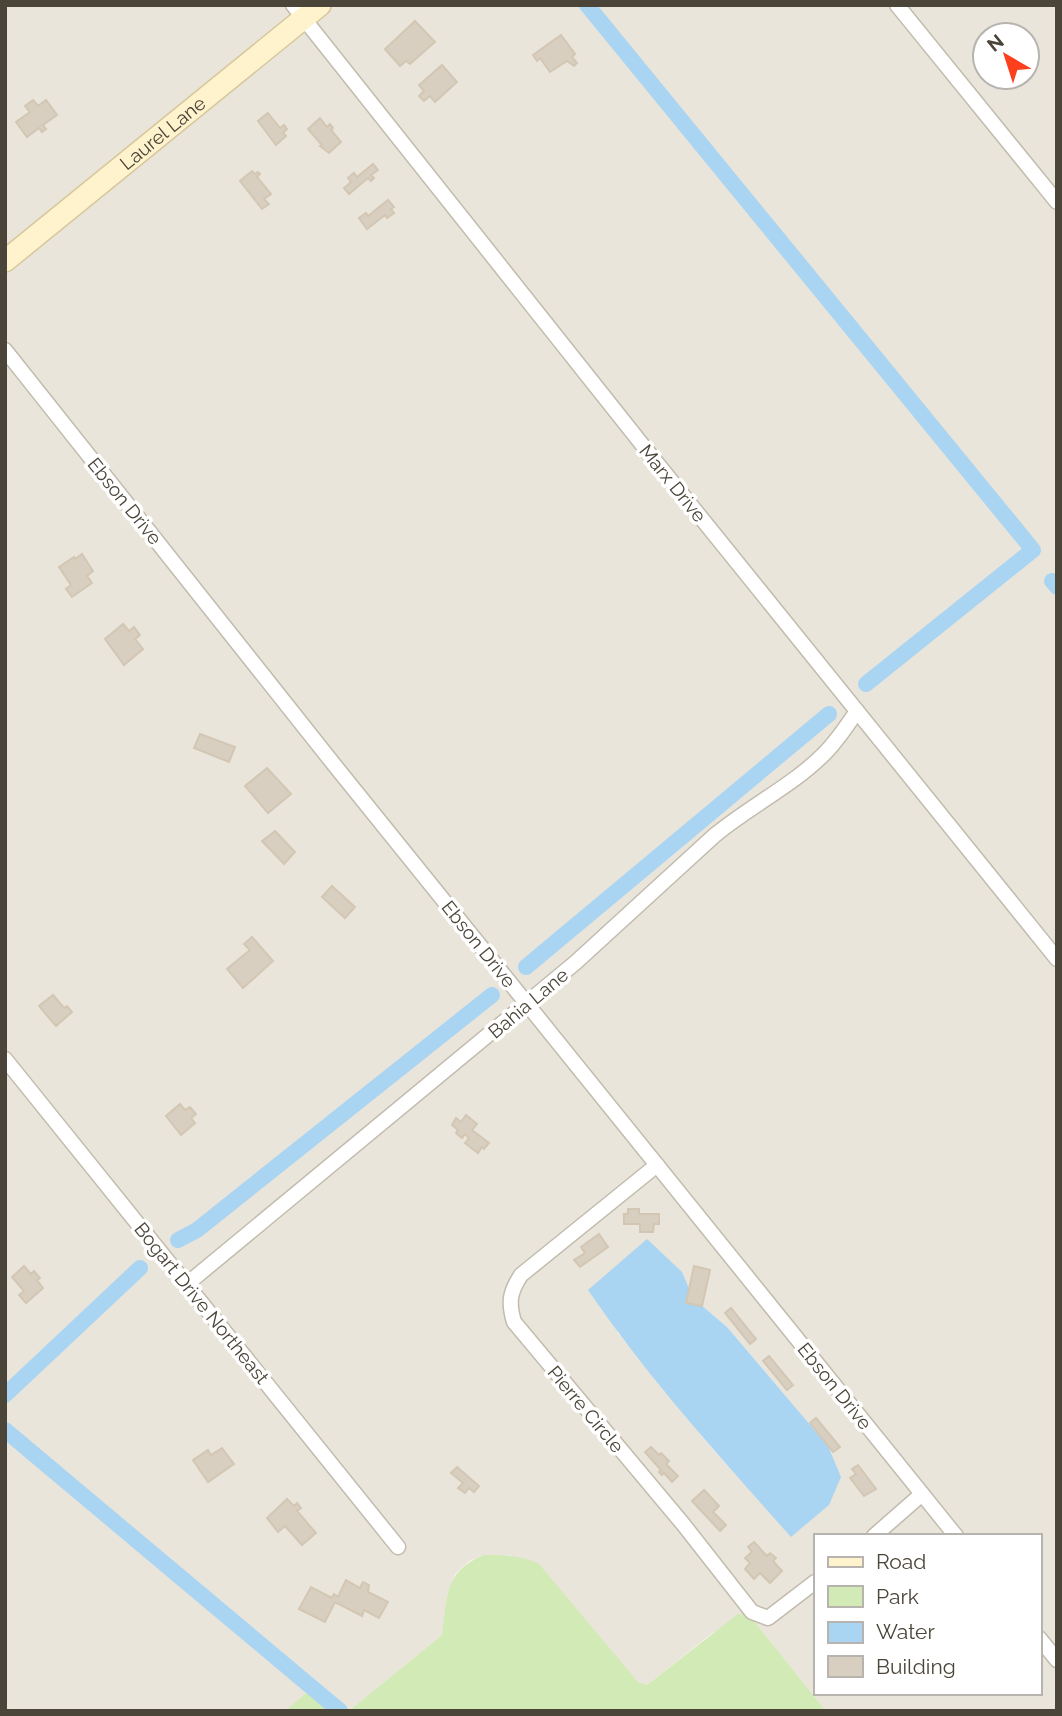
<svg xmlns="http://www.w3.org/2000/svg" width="1062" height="1716" font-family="Raleway,sans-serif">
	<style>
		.residential { fill: #eae5da; fill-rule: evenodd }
		.green { fill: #d2eab5 }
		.water { fill: #a9d4f2 }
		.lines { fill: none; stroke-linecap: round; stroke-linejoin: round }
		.canal { stroke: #a9d4f2; stroke-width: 16 }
		.building { fill: #d8cfc1; stroke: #d3c7b4; stroke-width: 2 }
		.street-casing { stroke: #c2bbae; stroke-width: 17 }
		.secondary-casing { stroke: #d6c79b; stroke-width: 24 }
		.street { stroke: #fff; stroke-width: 14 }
		.secondary { stroke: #fff3cd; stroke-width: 21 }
		.labels { text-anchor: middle; stroke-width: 7; stroke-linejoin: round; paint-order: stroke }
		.street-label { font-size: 19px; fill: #4b4439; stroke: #fff }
	</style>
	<rect width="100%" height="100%" fill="#f6f3ec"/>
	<g class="residential">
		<path d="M5,5H307L5,250Z"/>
		<path d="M334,5H1057V1711H826L751,1618L712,1633L647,1685L638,1682L510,1555H484L469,1561L455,1574L447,1595L442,1635L350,1710L317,1685L285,1711H5V272ZM985,35H1027V77H985ZM693,1298L727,1327L828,1446L791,1536L714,1451L617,1332ZM815,1536H1039V1693H815Z"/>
	</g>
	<path class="green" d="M484,1555C504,1555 522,1555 539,1564L638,1682L647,1685L738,1614L749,1615L826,1711H285L317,1684L350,1710L442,1635C447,1597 444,1571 484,1555Z"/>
	<path class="water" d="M647,1239L682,1272L693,1298L727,1327L828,1446L841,1477L829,1505L791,1537C720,1457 648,1378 588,1290Z"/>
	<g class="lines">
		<g class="canal">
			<path d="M587,5L1033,550L866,684"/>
			<path d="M1052,581L1057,587"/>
			<path d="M526,967L829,714"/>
			<path d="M178,1240L197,1230L492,995"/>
			<path d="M5,1395L140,1268"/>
			<path d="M5,1430L340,1711"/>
		</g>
	</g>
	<g class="building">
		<path d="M415,21L435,42L410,64L406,61L400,66L385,49Z"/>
		<path d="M561,35L575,54L572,57L577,63L574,66L567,61L550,72L540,58L537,61L533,55Z"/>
		<path d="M442,65L457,82L435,102L430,96L424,101L419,96L424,91L419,85Z"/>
		<path d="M33,100L38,106L46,100L57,115L43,125L46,129L42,132L39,128L27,137L16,122L30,112L25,106Z"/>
		<path d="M268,113L280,128L284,125L287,129L283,133L286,136L276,145L258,121Z"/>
		<path d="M320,118L327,127L330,124L333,128L331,130L341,142L329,153L320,146L322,145L308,129Z"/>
		<path d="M373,164L378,170L371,175L374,178L371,181L368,178L349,194L344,188L351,182L348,178L354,173L357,177Z"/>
		<path d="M252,171L255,174L258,172L260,174L257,177L271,194L264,199L269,204L262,209L240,181Z"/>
		<path d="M388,200L394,207L391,209L394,213L387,218L385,215L367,229L359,218L366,213L368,216Z"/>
		<path d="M82,554L93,571L87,576L92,583L72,597L66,589L71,585L59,567L74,557L75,559Z"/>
		<path d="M123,624L129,631L134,627L140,635L135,639L143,649L124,665L105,639Z"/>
		<path d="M200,734L235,747L229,762L194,748Z"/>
		<path d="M267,768L291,794L268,813L245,786Z"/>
		<path d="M275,831L295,852L284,864L262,841Z"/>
		<path d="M332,886L355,907L345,918L322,897Z"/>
		<path d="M252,937L273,961L243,988L227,969L250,950L244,944Z"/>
		<path d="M53,995L64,1008L67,1006L72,1012L56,1026L39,1006Z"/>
		<path d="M180,1104L185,1110L190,1107L196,1114L191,1118L195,1123L181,1135L166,1116Z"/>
		<path d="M466,1115L477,1124L472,1130L489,1143L484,1149L482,1147L478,1153L465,1143L469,1138L465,1134L462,1138L456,1133L458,1130L452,1125L456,1118L461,1122Z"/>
		<path d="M628,1209H639V1214H659V1224H654L653,1232H640V1224H624V1214H628Z"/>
		<path d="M599,1234L608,1247L580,1267L574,1260L585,1253L581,1247Z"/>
		<path d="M24,1266L31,1274L34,1271L40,1278L37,1280L43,1288L26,1303L19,1295L24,1291L12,1277Z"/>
		<path d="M694,1266L710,1270L702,1306L686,1303Z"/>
		<path d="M731,1308L756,1339L750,1344L725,1313Z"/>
		<path d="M769,1356L793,1385L787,1390L763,1361Z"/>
		<path d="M816,1418L840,1447L833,1452L810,1423Z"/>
		<path d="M651,1447L659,1455L661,1453L669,1461L666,1464L678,1476L672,1482L664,1473L662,1475L659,1472L661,1470L645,1452Z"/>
		<path d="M222,1448L234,1464L208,1482L193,1460L208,1450L211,1455Z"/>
		<path d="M858,1465L876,1489L864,1496L850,1478L856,1474L852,1469Z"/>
		<path d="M457,1467L479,1486L474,1492L469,1488L465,1493L458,1488L463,1483L451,1473Z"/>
		<path d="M704,1490L719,1506L713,1512L726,1525L720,1531L692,1501Z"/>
		<path d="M287,1499L294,1506L297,1503L301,1508L297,1511L316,1533L302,1545L285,1526L278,1532L267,1518Z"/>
		<path d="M754,1542L767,1556L770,1553L776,1558L773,1561L782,1571L770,1583L760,1573L754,1579L745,1569L750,1563L745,1558L752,1552L748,1547Z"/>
		<path d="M346,1580L360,1588L363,1582L369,1585L368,1592L388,1602L379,1618L364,1610L362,1616L335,1602L325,1622L299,1609L311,1587L332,1598L334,1594L338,1597Z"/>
	</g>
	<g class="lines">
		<g class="street-casing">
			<g id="street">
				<path d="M293,5L652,457L1057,959"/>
				<path d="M897,5L1057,202"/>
				<path d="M5,350L336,767L956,1536"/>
				<path d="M5,1059L398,1547"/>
				<path d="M657,1165L521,1275C510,1292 508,1302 514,1322L683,1524L752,1612L768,1618L815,1582"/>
				<path d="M187,1284L575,963L715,835C750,806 792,786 824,754C837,741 847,726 857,711"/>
				<path d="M874,1536L922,1494"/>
				<path d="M1039,1638L1057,1660"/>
			</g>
		</g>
		<g class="secondary-casing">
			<g id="secondary">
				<path id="s1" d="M5,261L320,5"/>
			</g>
		</g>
		<use href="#street" class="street"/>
		<use href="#secondary" class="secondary"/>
	</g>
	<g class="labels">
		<g class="street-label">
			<text dy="7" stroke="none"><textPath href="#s1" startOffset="203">Laurel Lane</textPath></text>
			<text transform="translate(673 483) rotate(51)" y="7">Marx Drive</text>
			<text transform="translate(125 501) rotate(51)" y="7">Ebson Drive</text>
			<text transform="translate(479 944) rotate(51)" y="7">Ebson Drive</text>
			<text transform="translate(528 1003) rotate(-40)" y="7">Bahia Lane</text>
			<text transform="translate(202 1303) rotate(51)" y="7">Bogart Drive Northeast</text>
			<text transform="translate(835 1386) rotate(51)" y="7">Ebson Drive</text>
			<text transform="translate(586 1409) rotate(50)" y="7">Pierre Circle</text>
		</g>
	</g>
	<rect width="1062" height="1716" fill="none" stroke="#4b4439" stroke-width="14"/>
	<rect x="814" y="1534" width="228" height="161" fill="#ffffff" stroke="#b7b4b0" stroke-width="2"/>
	<rect x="828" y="1557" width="35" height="10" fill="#fff3cd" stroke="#b7b4b0" stroke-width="2"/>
	<text x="876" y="1569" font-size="21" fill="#4b4439">Road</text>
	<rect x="828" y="1586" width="35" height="21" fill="#d2eab5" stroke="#b7b4b0" stroke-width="2"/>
	<text x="876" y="1604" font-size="21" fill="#4b4439">Park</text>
	<rect x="828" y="1622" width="35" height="21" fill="#a9d4f2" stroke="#b7b4b0" stroke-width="2"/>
	<text x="876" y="1639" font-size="21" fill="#4b4439">Water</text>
	<rect x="828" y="1656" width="35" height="21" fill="#d8cfc1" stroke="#b7b4b0" stroke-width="2"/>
	<text x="876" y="1674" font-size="21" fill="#4b4439">Building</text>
	<g transform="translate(1006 56) rotate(321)"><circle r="33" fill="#ffffff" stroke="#b7b4b0" stroke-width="2"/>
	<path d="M0-5L12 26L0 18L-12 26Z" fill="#fc3f1d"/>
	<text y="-10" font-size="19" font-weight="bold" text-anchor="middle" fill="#4b4439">N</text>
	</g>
</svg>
